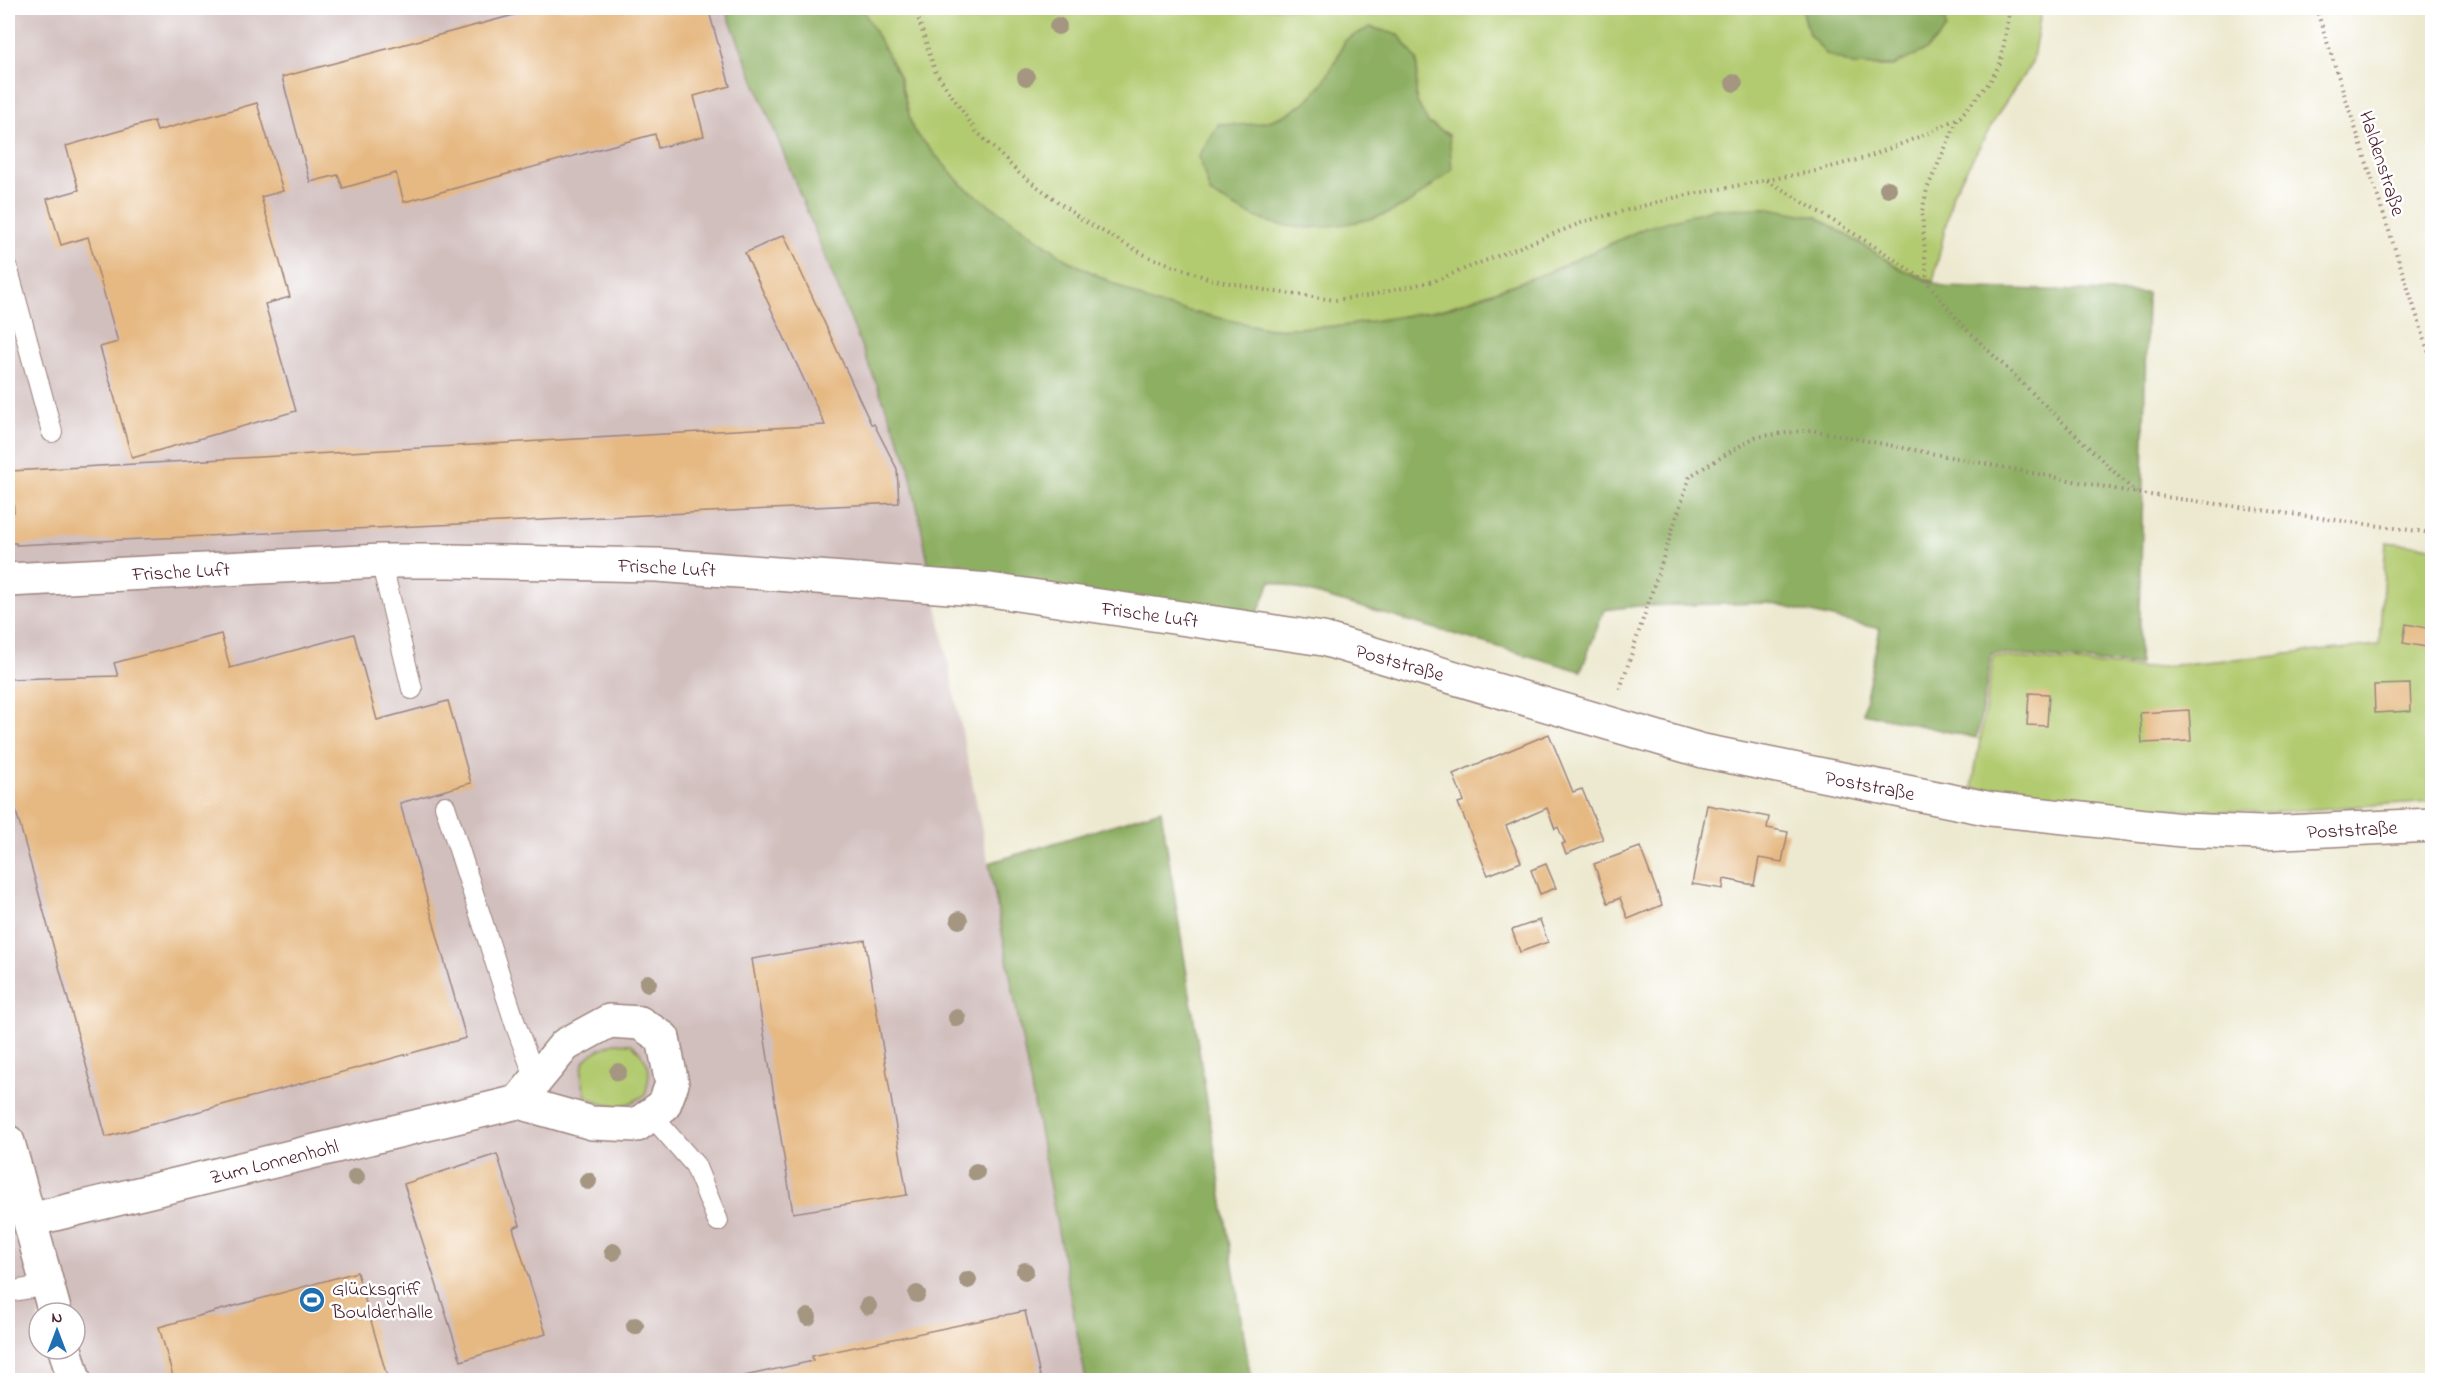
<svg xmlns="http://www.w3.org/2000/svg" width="2440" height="1388" font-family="'Indie Flower',sans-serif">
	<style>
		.industrial { fill: #d1bfbe; fill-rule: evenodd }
		.green { fill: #b2cb70; stroke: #7e754e; stroke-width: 1.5; fill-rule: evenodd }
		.forest { fill: #8daf62; stroke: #6c6746; stroke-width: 1.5 }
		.building { fill: #e6b983 }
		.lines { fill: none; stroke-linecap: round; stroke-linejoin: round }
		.lane-casing { stroke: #9c847e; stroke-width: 22 }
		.street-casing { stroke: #9c847e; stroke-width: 36 }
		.path { stroke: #9c847e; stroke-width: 4; stroke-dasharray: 1.5 4.5; stroke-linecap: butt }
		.lane { stroke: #fff; stroke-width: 20 }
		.street { stroke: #fff; stroke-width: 33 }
		.tree { fill: #a49681 }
		.labels { text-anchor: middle; stroke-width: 5; stroke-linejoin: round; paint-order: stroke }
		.street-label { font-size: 20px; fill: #4a1f2b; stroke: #fff }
		.poi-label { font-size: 20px; fill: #4a1f2b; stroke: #fff; text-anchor: start }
	</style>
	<rect width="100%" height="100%" fill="#fff"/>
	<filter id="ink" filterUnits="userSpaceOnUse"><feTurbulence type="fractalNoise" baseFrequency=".0167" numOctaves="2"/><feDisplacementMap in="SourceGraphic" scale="12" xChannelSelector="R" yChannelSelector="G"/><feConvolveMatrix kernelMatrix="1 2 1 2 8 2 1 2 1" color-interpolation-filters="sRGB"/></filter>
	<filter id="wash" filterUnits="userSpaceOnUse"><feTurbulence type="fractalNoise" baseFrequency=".008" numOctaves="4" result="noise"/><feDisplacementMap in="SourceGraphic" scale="24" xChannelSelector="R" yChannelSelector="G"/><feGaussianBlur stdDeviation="1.35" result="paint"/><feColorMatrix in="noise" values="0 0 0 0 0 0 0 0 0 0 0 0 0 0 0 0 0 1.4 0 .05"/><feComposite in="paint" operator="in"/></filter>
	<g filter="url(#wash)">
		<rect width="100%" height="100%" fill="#ede9d0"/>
		<path class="industrial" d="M8,8H725L908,462L1092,1380H8ZM39,1313H75V1349H39Z"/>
		<g class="green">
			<path d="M862,8H1802L1809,34L1853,65L1892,66L1926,50L1945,30L1944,8H2041V12L2032,63L2001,109L1953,193L1933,282L1903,270L1817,217L1645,228L1549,272L1445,309L1343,326L1269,329L1152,303L1069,261L963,186L913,130L899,76ZM1345,40L1417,60L1416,100L1428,123L1449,135L1385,214L1312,228L1281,225L1218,124C1230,124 1244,126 1256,124C1306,115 1327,84 1345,40Z"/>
			<path d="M2386,542L2432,547V801L2274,812L2182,810L1972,788L1994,656L2142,668L2379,645Z"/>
			<path d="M614,1043L632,1044C651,1063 652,1069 645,1095C621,1110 611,1110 586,1096C576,1062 583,1056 614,1043Z"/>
		</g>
		<g class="forest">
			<path d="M725,8H862L899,76L913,130L963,186L1069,261L1152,303L1269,329L1343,326L1445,309L1549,272L1645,228L1712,209L1769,208L1817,217L1903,270L1944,287L2147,293L2139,665L1992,653L1977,738L1863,713L1880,629L1768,603L1638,606L1604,610L1581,671L1271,581L1257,615L930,571L908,462Z"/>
			<path d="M1802,8H1944L1946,29L1926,50L1892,66L1853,65L1826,54L1809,34Z"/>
			<path d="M1370,27L1399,35L1417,60L1416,100L1428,123L1449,135L1452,170C1437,181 1423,194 1407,204C1378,222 1315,232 1281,225C1256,220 1232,206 1210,193L1199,156L1219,124C1230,124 1244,126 1256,124C1306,115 1327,84 1345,40Z"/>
			<path d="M1161,810L1251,1380H1086L989,863Z"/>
		</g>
		<g id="blocks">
			<g class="building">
				<path d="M540,8H708L730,86L694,96L704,136L658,148L655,134L404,202L396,173L343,188L338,175L310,182L282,77Z"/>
				<path d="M257,103L283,191L261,197L290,297L265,304L296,411L132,458L100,347L118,342L88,237L61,245L47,199L79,190L66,146L154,121L157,131Z"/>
				<path d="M784,235L871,424H874L897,469L899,503L16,545V543H8V512H14L11,471L825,425L745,253Z"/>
				<path d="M2406,624L2432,629V648L2403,643Z"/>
				<path d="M221,634L230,668L354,634L377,720L448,701L471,783L400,803L466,1038L106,1137L8,782V679L118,676L114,663Z"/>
				<path d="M2410,684L2411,711L2375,713L2374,685Z"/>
				<path d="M2029,693L2049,694L2047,726L2027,725Z"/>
				<path d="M2189,710L2191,741L2142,743L2140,713Z"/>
				<path d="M1549,734L1573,792L1582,789L1603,839L1566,854L1562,844L1565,843L1558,827L1555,829L1547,808L1506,826L1521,862L1488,875L1458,803L1464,801L1453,774Z"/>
				<path d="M1707,805L1769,817L1767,828L1788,832L1782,862L1759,858L1754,885L1724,879L1723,889L1692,884Z"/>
				<path d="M1640,847L1662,905L1628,919L1620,898L1608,903L1594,864Z"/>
				<path d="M1546,864L1556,888L1540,894L1531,870Z"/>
				<path d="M1540,920L1548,942L1520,952L1512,930Z"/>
				<path d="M865,940L907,1195L793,1213L752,959Z"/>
				<path d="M497,1154L520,1225L513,1228L546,1334L461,1361L404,1184Z"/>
				<path d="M357,1272L388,1380H174L159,1327Z"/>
				<path d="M1025,1311L1041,1380H726L813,1361L812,1356Z"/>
			</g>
		</g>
	</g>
	<g filter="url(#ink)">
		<use href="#blocks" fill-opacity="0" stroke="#9c847e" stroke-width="1.5"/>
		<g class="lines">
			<g class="lane-casing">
				<g id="lane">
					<path d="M8,270L52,432"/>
					<path d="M381,561L412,689"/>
					<path d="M445,806L516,1026L536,1080"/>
					<path d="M651,1115L695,1165L718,1221"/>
					<path d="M8,1292L48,1285"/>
				</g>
			</g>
			<g class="street-casing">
				<g id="street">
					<path d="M8,580L381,561H449L657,565L990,590L1323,639L1703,751L1991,809L2182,830L2262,833L2432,825"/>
					<path d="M8,1142L55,1313"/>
					<path d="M30,1220L518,1102L592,1123L637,1125L664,1105L672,1084L663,1038L640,1023L609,1021L565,1045L518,1102"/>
					<path d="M65,1349L74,1380"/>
				</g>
			</g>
			<g class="path">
				<path d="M915,8L935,71L976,131L1019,173L1084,221L1147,256L1210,279L1269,291L1335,300L1367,296L1434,281L1586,221L1677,197L1767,180L1882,251L1927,282L1961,324L2136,493"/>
				<path d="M2316,8L2432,362"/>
				<path d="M1767,180L1816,171L1868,157L1931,132L1960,117L1990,82L2001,61L2010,8"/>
				<path d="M1927,282L1922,212L1927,189L1959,117"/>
				<path d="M1620,689L1690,476L1755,437L1811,430L2136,493L2432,533"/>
			</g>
			<use href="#lane" class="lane"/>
			<use href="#street" class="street"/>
		</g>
		<g class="tree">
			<circle cx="1058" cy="26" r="9"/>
			<circle cx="1026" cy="77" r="9"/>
			<circle cx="1734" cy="83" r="9"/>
			<circle cx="1888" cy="189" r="9"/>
			<circle cx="959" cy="920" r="9"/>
			<circle cx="648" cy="983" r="9"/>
			<circle cx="957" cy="1018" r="9"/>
			<circle cx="618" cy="1072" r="9"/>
			<circle cx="976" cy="1172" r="9"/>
			<circle cx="356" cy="1177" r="9"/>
			<circle cx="588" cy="1181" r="9"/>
			<circle cx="613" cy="1252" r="9"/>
			<circle cx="1025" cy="1271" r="9"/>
			<circle cx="968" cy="1280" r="9"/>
			<circle cx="917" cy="1294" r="9"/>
			<circle cx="868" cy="1306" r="9"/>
			<circle cx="808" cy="1317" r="9"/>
			<circle cx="635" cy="1326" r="9"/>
		</g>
	</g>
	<defs>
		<g id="stadium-disc" transform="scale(1.35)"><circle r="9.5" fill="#1f6fb2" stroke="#fff"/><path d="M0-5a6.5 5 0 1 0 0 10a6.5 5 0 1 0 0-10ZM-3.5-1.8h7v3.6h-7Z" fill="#fff"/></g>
	</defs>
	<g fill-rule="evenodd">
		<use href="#stadium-disc" x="312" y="1300"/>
	</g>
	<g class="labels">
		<g class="street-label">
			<text transform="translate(2383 163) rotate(72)" y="7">Haldenstraße</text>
			<text transform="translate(667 567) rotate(3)" y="7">Frische Luft</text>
			<text transform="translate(181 571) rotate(-3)" y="7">Frische Luft</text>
			<text transform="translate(1150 614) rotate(8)" y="7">Frische Luft</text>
			<text transform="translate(1400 662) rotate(16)" y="7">Poststraße</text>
			<text transform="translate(1870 785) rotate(11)" y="7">Poststraße</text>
			<text transform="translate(2352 829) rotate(-3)" y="7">Poststraße</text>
			<text transform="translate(274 1161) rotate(-14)" y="7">Zum Lonnenhohl</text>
		</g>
		<g class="poi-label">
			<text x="332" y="1295">Glücksgriff<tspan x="332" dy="23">Boulderhalle</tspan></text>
		</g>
	</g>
	<rect width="2440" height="1388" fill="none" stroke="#fff" stroke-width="30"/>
	<g transform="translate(57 1331)"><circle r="28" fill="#ffffff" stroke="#b7a5aa" stroke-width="1.5"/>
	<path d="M0-4.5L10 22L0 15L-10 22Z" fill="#1f6fb2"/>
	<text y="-9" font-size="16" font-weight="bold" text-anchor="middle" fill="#4a1f2b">N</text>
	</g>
</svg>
